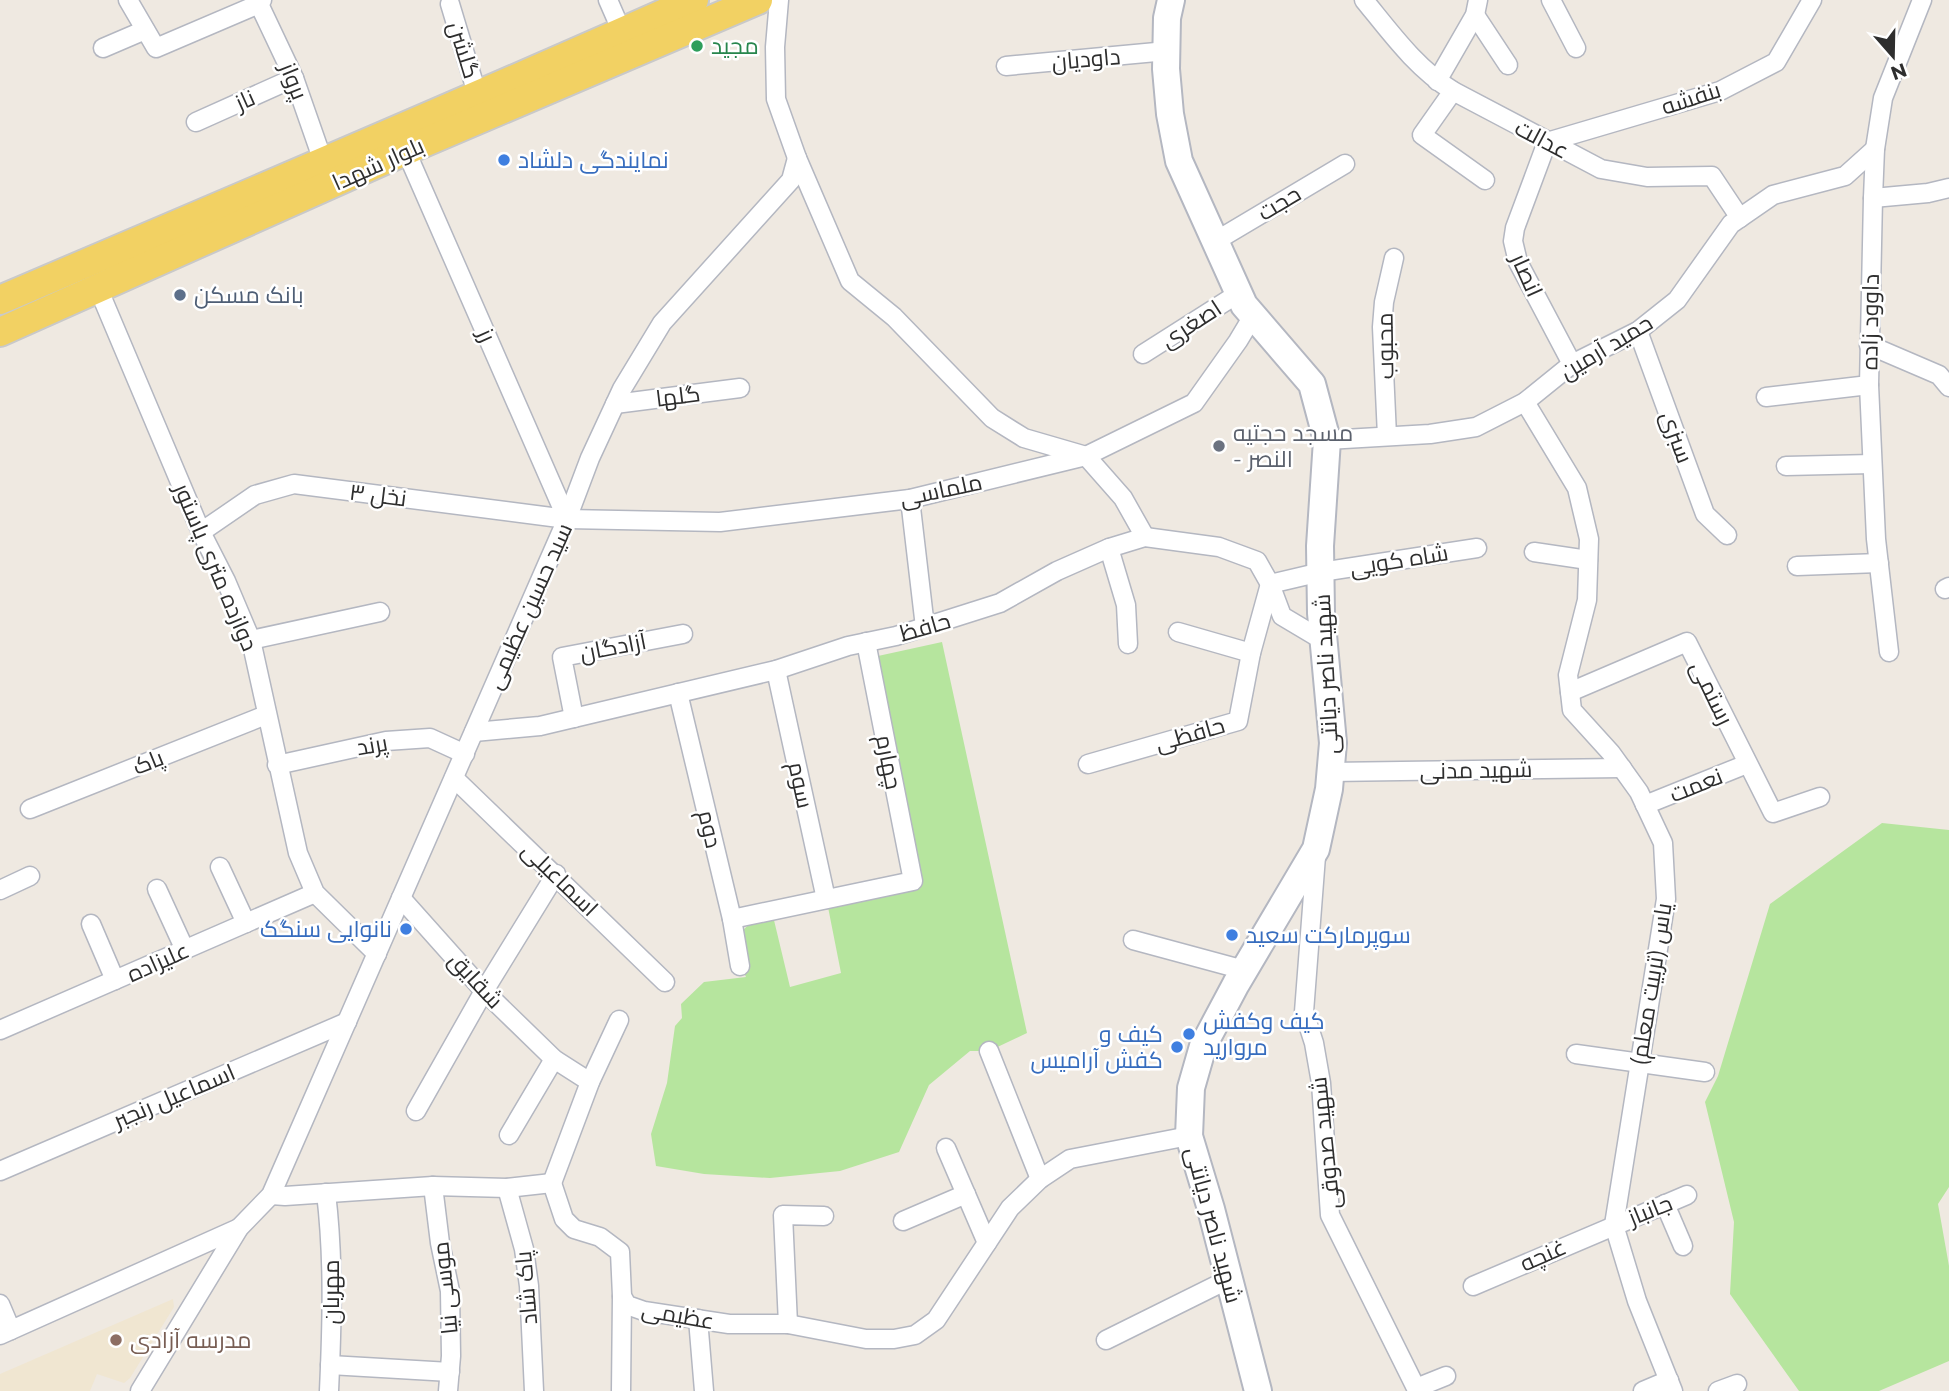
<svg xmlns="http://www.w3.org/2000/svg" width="1949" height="1391" font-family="Montserrat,Cairo,sans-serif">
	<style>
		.education { fill: #f0e6d1 }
		.grass { fill: #b6e59e }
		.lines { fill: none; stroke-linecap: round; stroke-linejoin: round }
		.minor-casing { stroke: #b4b7c1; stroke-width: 21 }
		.secondary-casing { stroke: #b4b7c1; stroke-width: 30 }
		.primary-casing { stroke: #c9c9c9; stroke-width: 32 }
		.minor { stroke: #fff; stroke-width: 18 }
		.secondary { stroke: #fff; stroke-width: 26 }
		.primary { stroke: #f2d163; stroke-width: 28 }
		.leisure-dot { fill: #2e9e5b; stroke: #fff; stroke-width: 2.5 }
		.shop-dot { fill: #3f7fe0; stroke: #fff; stroke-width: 2.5 }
		.service-dot { fill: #5c6f8a; stroke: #fff; stroke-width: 2.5 }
		.worship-dot { fill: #6b7280; stroke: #fff; stroke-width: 2.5 }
		.education-dot { fill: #8d6e63; stroke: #fff; stroke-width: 2.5 }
		.labels { text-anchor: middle; stroke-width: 5; stroke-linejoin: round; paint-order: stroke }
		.leisure-label { font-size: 23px; fill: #27864d; stroke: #fff; text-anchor: start }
		.street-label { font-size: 23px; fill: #2e2e2e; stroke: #fff }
		.shop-label { font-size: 23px; fill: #366cbe; stroke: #fff; text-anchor: start }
		.service-label { font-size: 23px; fill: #4e5e75; stroke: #fff; text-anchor: start }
		.worship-label { font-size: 23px; fill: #5b616d; stroke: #fff; text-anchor: start }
		.education-label { font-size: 23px; fill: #785e54; stroke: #fff; text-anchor: start }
	</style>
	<rect width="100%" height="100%" fill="#efe9e1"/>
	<path class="education" d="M173,1299L174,1307L130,1378L124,1383L97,1374L90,1391H0V1374Z"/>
	<g class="grass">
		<path d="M942,642L1027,1033L989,1051H970L929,1085L899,1152L840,1171L770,1178L704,1174L656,1166L651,1134L667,1083L675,1026L682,1018L681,1004L704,982L746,977C730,944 736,922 773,916L790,987L841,973L827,902L920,884L878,656Z"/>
		<path d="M1882,823L1949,830V1187L1938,1204L1949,1266V1361L1879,1391H1799L1730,1294L1734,1222L1705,1102L1718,1076L1770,904Z"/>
	</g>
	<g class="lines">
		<g class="minor-casing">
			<g id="minor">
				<path d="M128,0L156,48L259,4L262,0"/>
				<path d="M608,0L622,32"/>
				<path d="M779,0L775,47L776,99L797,158L850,281L894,317L992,418L1024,438L1086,456L1123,498L1145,537"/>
				<path d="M1364,0C1391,33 1416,68 1453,91L1601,169L1647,177L1712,176L1740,218"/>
				<path d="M1551,0L1576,48"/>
				<path d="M259,4L294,78L323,161"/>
				<path d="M450,4L478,97"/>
				<path d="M1475,15L1508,65"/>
				<path d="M103,48L145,30"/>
				<path d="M1006,66L1167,51"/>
				<path d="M1437,81L1475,15L1478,0"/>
				<path d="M1453,91L1422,135L1485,180"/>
				<path d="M196,122L294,78"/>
				<path d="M406,151L567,519"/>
				<path d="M1873,198L1928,193L1949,188"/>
				<path d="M1214,242L1345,164"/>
				<path d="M98,288L201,532L226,581L251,640L298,853L315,893L377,954"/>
				<path d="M1638,331L1705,514L1727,535"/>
				<path d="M1869,345L1939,375L1949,387"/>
				<path d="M1143,354L1239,293"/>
				<path d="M1572,364L1518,262L1513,241L1515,228L1547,142L1720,91L1776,62L1812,0"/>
				<path d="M1766,397L1869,385"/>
				<path d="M1525,402L1577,488L1589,539L1587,600L1568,675L1572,710L1611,753L1639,792L1663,843L1666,899L1614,1225L1637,1301L1673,1391"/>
				<path d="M615,404L740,388"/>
				<path d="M1387,436L1382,327L1384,302L1394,258"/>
				<path d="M1327,440L1430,434L1476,427L1525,402L1572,364L1638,331L1677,300L1731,224L1773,195L1845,176L1875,149"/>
				<path d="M1786,466L1872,464"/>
				<path d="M910,499L925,627"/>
				<path d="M201,532L255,495L294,484L567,519L720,522L910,499L1086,456L1194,403L1238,341L1253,316"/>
				<path d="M1109,548L1126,605L1128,644"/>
				<path d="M1534,552L1588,560"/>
				<path d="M1797,566L1879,563"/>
				<path d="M1945,589L1949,587"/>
				<path d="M1178,632L1251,653"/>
				<path d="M251,640L380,612"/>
				<path d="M1889,652L1876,539L1869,385L1873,198L1875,149L1883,98L1922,0"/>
				<path d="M776,670L826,899"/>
				<path d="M1570,692L1687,642L1773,813L1820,797"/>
				<path d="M678,693L732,919L740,966"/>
				<path d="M574,718L562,657L683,634"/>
				<path d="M474,732L540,726L776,670L848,646L896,636L1000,603L1057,571L1109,548L1145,537L1219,547L1257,561L1270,584L1282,616L1324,641"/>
				<path d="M1088,764L1238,721L1251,653L1270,584L1321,572L1477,548"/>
				<path d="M277,765L386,741L430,738L465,754"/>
				<path d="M1330,772L1622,768"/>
				<path d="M454,778L665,982"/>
				<path d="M1645,805L1747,764"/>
				<path d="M30,809L266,715"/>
				<path d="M1316,856L1304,1012L1314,1043L1321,1083L1330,1215L1416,1388L1446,1376"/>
				<path d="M220,867L246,923"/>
				<path d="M157,889L185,950"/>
				<path d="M0,890L30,876"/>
				<path d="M401,898L484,991L554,1059L590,1082"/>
				<path d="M732,919L913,881L866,642"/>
				<path d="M91,924L115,980"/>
				<path d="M1133,940L1244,970"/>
				<path d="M0,1030L315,893"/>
				<path d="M989,1051L1040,1179"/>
				<path d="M1576,1054L1705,1072"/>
				<path d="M416,1111L484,991L556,874"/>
				<path d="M509,1135L554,1059"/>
				<path d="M946,1148L987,1243"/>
				<path d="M0,1171L347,1022"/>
				<path d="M552,1183L564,1219L574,1229L600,1237L620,1252L622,1296L627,1305L644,1311L729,1324H788L866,1339H894L915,1335L936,1320L1010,1208L1040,1179L1070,1159L1189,1136"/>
				<path d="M552,1183L590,1082L619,1020"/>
				<path d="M433,1186L440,1243L450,1291L451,1356L448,1391"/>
				<path d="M507,1188L524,1249L529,1286L534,1391"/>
				<path d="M326,1193C334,1259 332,1325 329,1391"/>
				<path d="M271,1195L285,1196L433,1186L507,1188L552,1183"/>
				<path d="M1665,1204L1683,1246"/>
				<path d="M903,1221L966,1194"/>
				<path d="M1473,1286L1687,1195"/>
				<path d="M0,1304L11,1330"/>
				<path d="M698,1319L704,1391"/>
				<path d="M788,1324L783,1215L824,1216"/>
				<path d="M0,1335L239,1228"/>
				<path d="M1106,1340L1229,1279"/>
				<path d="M330,1365L450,1372"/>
				<path d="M140,1391L239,1228L271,1195L567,519L590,458L622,389L662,323L791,180L797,158"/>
				<path d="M621,1391L622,1296"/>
				<path d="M1643,1391L1669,1380"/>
				<path d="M1718,1391L1737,1384"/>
			</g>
		</g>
		<g class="secondary-casing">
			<path id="secondary" d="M1171,0L1167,18L1166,69L1170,114L1179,161L1244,305L1312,384L1327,440L1320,546L1321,613L1333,743L1329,789L1316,849L1236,984L1203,1046L1191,1088L1189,1136L1211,1209L1258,1391"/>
		</g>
		<g class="primary-casing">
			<g id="primary">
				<path d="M0,300C231,201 464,103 694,0"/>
				<path d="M0,332L414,147L758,0"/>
			</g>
		</g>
		<use href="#minor" class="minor"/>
		<use href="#secondary" class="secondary"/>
		<use href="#primary" class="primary"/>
	</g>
	<circle class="leisure-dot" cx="697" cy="46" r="7"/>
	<g class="shop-dot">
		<circle cx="504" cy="160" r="7"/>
		<circle cx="406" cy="929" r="7"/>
		<circle cx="1232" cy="935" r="7"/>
		<circle cx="1189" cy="1034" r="7"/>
		<circle cx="1177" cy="1047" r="7"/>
	</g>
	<circle class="service-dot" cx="180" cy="295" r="7"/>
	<circle class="worship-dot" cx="1219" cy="446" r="7"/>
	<circle class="education-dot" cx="116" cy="1340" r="7"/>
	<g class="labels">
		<g class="leisure-label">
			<text x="711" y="54">مجید</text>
		</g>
		<g class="street-label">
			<text transform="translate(464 50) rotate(73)" y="8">گلشن</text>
			<text transform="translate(1086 59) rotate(-5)" y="8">داودیان</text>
			<text transform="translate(294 81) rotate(68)" y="8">پرواز</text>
			<text transform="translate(1691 98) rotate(-18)" y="8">بنفشه</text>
			<text transform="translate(245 100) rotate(-24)" y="8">ناز</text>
			<text transform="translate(1542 139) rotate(28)" y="8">عدالت</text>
			<text transform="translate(378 164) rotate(-24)" y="8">بلوار شهدا</text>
			<text transform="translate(1279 203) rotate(-31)" y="8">حجت</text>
			<text transform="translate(1527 275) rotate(66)" y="8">انصار</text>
			<text transform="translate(1870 322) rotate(-89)" y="8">داوود زاده</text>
			<text transform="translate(1191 324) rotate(-33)" y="8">اصغری</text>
			<text transform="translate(487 335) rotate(66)" y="8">رز</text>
			<text transform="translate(1385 346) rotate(-91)" y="8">محبوب</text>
			<text transform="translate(1606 347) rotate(-31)" y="8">حمید آرمین</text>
			<text transform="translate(678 396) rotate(-7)" y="8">گلها</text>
			<text transform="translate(1677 437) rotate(70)" y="8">سبزی</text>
			<text transform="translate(941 490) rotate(-12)" y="8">ملماسی</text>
			<text transform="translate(378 495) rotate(7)" y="8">نخل ۳</text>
			<text transform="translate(1399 560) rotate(-9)" y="8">شاه کویی</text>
			<text transform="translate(216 567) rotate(67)" y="8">دوازده متری پاستور</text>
			<text transform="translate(529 606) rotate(-66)" y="8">سید حسین عظیمی</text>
			<text transform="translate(925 627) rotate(-16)" y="8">حافظ</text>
			<text transform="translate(613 647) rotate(-11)" y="8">آزادگان</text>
			<text transform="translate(1326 674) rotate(-93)" y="8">شهید ناصر دیانتی</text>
			<text transform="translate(1712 693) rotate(64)" y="8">رستمی</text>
			<text transform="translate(1190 734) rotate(-16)" y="8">حافظی</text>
			<text transform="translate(372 745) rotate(-10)" y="8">پرند</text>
			<text transform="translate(148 762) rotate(-22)" y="8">پاک</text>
			<text transform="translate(889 762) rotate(79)" y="8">چهارم</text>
			<text transform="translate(1476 770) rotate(-1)" y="8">شهید مدنی</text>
			<text transform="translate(801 785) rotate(78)" y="8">سوم</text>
			<text transform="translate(1696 785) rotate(-22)" y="8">نعمت</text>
			<text transform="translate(710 829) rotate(77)" y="8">دوم</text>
			<text transform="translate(560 879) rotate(44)" y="8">اسماعیلی</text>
			<text transform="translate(158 962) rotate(-24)" y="8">علیزاده</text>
			<text transform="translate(476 980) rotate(47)" y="8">شقایق</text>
			<text transform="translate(1651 984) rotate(-81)" y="8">یاس (تربیت معلم)</text>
			<text transform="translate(174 1096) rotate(-23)" y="8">اسماعیل رنجبر</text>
			<text transform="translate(1325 1143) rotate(-96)" y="8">شهید صدوقی</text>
			<text transform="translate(1650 1210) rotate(-22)" y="8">جانباز</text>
			<text transform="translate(1214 1225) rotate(75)" y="8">شهید ناصر دیانتی</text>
			<text transform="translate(1543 1255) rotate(-24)" y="8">غنچه</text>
			<text transform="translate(445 1288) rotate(-96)" y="8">موسی نیا</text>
			<text transform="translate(526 1288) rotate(-95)" y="8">پاک شاد</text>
			<text transform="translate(331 1292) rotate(-90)" y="8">مهربان</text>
			<text transform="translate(678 1315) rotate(10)" y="8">عظیمی</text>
		</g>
		<g class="shop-label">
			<text x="518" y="168">نمایندگی دلشاد</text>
			<text x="392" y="937" text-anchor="end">نانوایی سنگک</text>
			<text x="1246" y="943">سوپرمارکت سعید</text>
			<text x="1203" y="1029">کیف و‌کفش<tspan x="1203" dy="26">مروارید</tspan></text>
			<text x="1163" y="1042" text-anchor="end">کیف و‌<tspan x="1163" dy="26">کفش آرامیس</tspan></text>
		</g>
		<g class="service-label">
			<text x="194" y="303">بانک مسکن</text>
		</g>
		<g class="worship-label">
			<text x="1233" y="441">مسجد حجتیه<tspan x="1233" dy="26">- النصر</tspan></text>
		</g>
		<g class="education-label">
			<text x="130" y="1348">مدرسه آزادی</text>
		</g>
	</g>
	<g transform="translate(1893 56) rotate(160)" stroke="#ffffff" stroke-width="5" paint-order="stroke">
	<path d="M0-5L12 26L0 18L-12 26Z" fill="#2e2e2e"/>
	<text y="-10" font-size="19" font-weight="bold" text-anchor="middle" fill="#2e2e2e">N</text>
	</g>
</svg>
